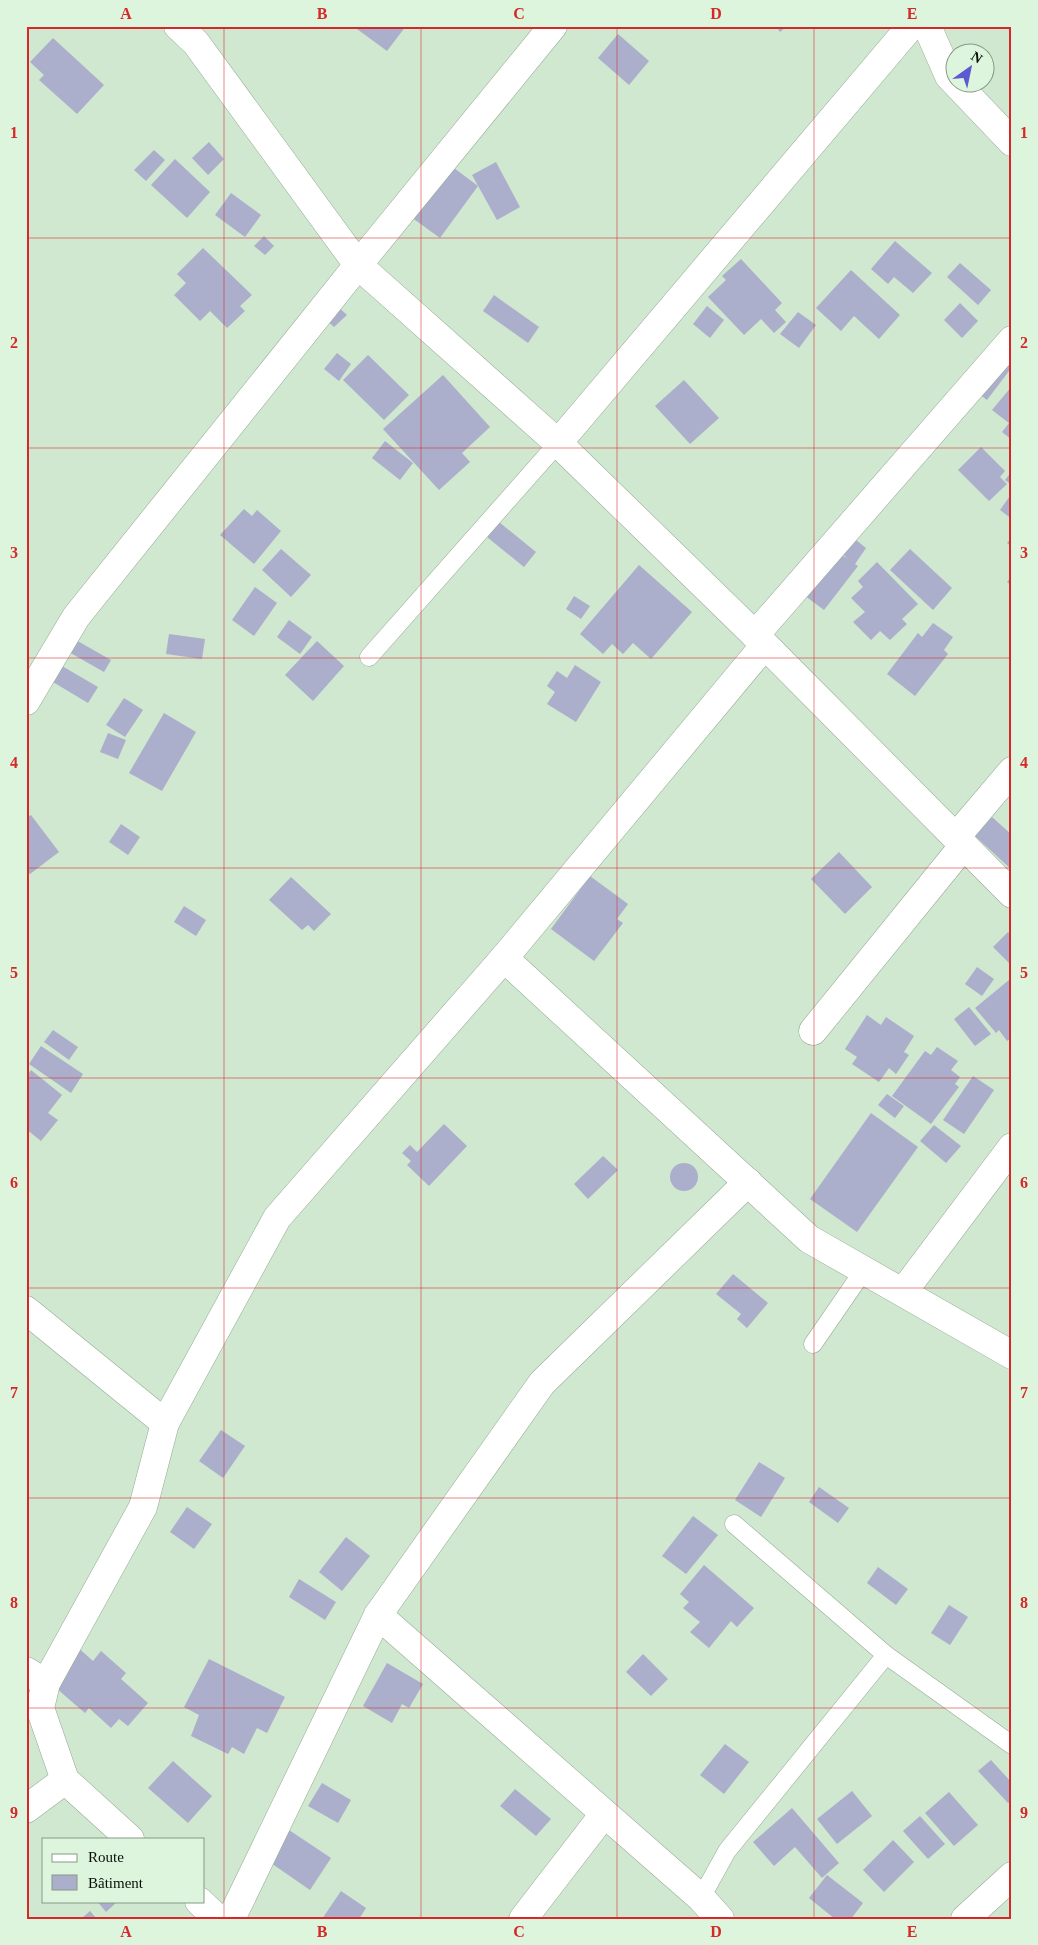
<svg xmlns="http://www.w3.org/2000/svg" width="1038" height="1945" font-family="'Times New Roman',serif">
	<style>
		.building { fill: #abafcb }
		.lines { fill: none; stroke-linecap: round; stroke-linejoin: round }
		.service-casing { stroke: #94ab94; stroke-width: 19 }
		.minor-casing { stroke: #94ab94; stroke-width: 29 }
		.service { stroke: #fff; stroke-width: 18 }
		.minor { stroke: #fff; stroke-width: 28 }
		.grid { fill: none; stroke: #d62828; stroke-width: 1; stroke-opacity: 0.55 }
		.neatline { fill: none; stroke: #d62828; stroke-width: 2 }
		.grid-label { font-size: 16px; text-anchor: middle; font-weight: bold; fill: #d62828 }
	</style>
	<rect width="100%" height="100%" fill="#d0e7d0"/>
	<g class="building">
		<path d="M359,26H406L387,51L357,29Z"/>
		<path d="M776,26H787L780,32Z"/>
		<path d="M618,34L649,61L629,85L598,58Z"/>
		<path d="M53,38L104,85L77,114L39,80L44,75L30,62Z"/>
		<path d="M209,142L224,159L208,175L192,158Z"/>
		<path d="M154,150L165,160L146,181L134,170Z"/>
		<path d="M175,159L210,192L187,218L151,185Z"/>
		<path d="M496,162L520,207L497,220L472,175Z"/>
		<path d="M450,165L478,186L440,238L411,217Z"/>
		<path d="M231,193L261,215L245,237L215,215Z"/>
		<path d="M264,236L274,246L265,255L254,246Z"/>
		<path d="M895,241L932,273L913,293L894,277L888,284L871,269Z"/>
		<path d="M203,248L252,295L240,306L245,311L227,328L210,311L200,321L174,295L186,283L177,274Z"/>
		<path d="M741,259L782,303L775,310L786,322L774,333L761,319L744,335L708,297L726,280L722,276Z"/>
		<path d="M960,263L991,290L978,305L947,277Z"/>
		<path d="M851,270L900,315L879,339L854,316L841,331L816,308Z"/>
		<path d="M494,295L539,327L528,343L483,311Z"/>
		<path d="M334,303L347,315L334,327L321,315Z"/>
		<path d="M960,303L978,321L962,338L944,320Z"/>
		<path d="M707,306L724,320L710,338L693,324Z"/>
		<path d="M798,312L816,325L799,348L780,334Z"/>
		<path d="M337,353L351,364L339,381L324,369Z"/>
		<path d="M368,355L409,395L384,420L343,380Z"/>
		<path d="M1012,361V367L987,400L965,383Z"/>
		<path d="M443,375L490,427L462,453L470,462L439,490L383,429Z"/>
		<path d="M684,380L719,418L690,444L655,406Z"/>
		<path d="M1012,386V440L1002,432L1009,423L992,410Z"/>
		<path d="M385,441L413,463L400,480L372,458Z"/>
		<path d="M981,447L1005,471L1000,477L1007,484L989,501L958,470Z"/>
		<path d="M1012,471V485L1005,480Z"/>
		<path d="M1012,493V519L1000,510Z"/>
		<path d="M244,509L252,516L257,510L281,531L254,564L220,535Z"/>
		<path d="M499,522L536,552L524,567L487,537Z"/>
		<path d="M851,536L866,548L855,564L858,566L824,610L804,595L837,552L848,559L840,552Z"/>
		<path d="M1012,537V547L1007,543Z"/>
		<path d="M281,549L311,575L291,597L262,570Z"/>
		<path d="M910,549L952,588L933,610L890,570Z"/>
		<path d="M877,562L918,604L902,619L907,624L890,640L880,631L871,640L853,622L865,612L851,598L863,587L858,581Z"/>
		<path d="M639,565L692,612L651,659L633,643L623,654L612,644L603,654L580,634Z"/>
		<path d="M1012,576V586L1007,582Z"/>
		<path d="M255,587L277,603L254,636L232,620Z"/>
		<path d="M574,596L590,606L581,619L566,609Z"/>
		<path d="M289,620L312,637L300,654L277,637Z"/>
		<path d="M933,623L953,637L944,650L948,654L915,696L887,674L918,633L922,637Z"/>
		<path d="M169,634L205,639L202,659L166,654Z"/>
		<path d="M74,639L111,660L104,672L67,651Z"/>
		<path d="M317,641L344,666L313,701L285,675Z"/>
		<path d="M575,665L601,682L576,722L547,704L555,692L547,686L557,671L567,678Z"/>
		<path d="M62,666L98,687L88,703L53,682Z"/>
		<path d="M124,698L143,710L125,737L106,725Z"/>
		<path d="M164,713L196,732L162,791L129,773Z"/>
		<path d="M108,733L126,740L118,759L100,752Z"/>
		<path d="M31,815L59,852L30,874L26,870V818Z"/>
		<path d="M992,817L1012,835V870L975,836Z"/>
		<path d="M121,824L140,837L128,855L109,842Z"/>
		<path d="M839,852L872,887L845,914L811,879Z"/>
		<path d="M590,876L628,904L617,919L623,923L594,961L551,929Z"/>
		<path d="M291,877L331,914L314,931L308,925L302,930L269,900Z"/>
		<path d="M184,906L206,920L196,936L174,922Z"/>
		<path d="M1008,932L1012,936V966L993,947Z"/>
		<path d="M977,967L994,979L982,996L965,984Z"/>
		<path d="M1009,980L1012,983V1037L1007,1041L999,1030L996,1033L975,1008Z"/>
		<path d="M969,1007L991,1034L975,1046L954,1019Z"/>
		<path d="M867,1015L881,1025L886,1017L914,1036L904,1052L909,1055L896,1074L889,1068L879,1082L852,1064L857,1057L845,1049Z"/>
		<path d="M53,1030L78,1047L69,1060L44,1042Z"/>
		<path d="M41,1046L83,1074L71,1093L29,1064Z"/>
		<path d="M937,1047L958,1061L951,1070L960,1077L955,1084L959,1087L931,1124L892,1096L925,1051L931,1055Z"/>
		<path d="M31,1070L62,1095L48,1113L58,1120L41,1141L26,1129V1077Z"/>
		<path d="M973,1076L994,1090L964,1134L943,1120Z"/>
		<path d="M887,1094L904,1106L895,1118L878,1105Z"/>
		<path d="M871,1113L918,1147L857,1232L810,1199Z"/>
		<path d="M444,1124L467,1146L429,1186L407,1165L411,1161L402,1153L410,1145L417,1152Z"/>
		<path d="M934,1125L961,1146L946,1163L920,1141Z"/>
		<path d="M603,1156L618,1170L588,1199L574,1184Z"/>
		<circle cx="684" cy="1177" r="14"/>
		<path d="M733,1274L768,1303L747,1328L737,1319L741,1314L716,1294Z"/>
		<path d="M221,1430L245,1446L223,1478L199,1461Z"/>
		<path d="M759,1462L785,1478L761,1517L735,1500Z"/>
		<path d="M819,1487L849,1508L838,1523L809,1502Z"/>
		<path d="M187,1507L212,1524L194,1549L170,1532Z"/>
		<path d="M693,1516L718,1535L686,1574L662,1556Z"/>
		<path d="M346,1537L370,1556L342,1591L319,1572Z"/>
		<path d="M704,1565L754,1608L737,1627L731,1621L709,1648L690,1632L700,1622L683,1608L689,1602L680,1594Z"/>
		<path d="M878,1567L908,1589L896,1605L867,1583Z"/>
		<path d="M299,1579L336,1602L325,1620L289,1597Z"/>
		<path d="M949,1605L968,1617L950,1645L931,1633Z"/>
		<path d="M75,1645L93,1661L101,1651L126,1673L121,1679L148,1703L128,1726L119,1719L111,1728L89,1708L85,1713L56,1688L67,1675L57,1666Z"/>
		<path d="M643,1654L668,1679L651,1696L626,1672Z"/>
		<path d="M209,1659L285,1697L267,1733L257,1728L244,1754L232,1747L228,1754L191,1736L199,1715L184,1707Z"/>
		<path d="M387,1663L423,1684L409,1708L402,1704L392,1723L363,1706Z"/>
		<path d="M725,1744L749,1762L724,1794L700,1775Z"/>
		<path d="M991,1760L1012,1783V1800L1008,1803L978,1771Z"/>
		<path d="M173,1761L212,1796L188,1823L148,1788Z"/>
		<path d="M322,1783L351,1800L338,1823L308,1806Z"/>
		<path d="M515,1789L551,1819L536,1836L500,1806Z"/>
		<path d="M852,1791L872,1816L837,1844L817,1819Z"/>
		<path d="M949,1792L978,1825L954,1846L925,1813Z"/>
		<path d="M792,1808L839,1863L822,1878L795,1847L774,1866L753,1842Z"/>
		<path d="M920,1816L945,1844L928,1859L903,1831Z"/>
		<path d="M289,1830L331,1858L310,1890L268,1861Z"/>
		<path d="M893,1840L914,1862L884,1892L863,1870Z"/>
		<path d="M827,1875L863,1903L851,1919H835L809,1898Z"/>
		<path d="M341,1891L366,1908L359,1919H322Z"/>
		<path d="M97,1901H118L106,1912Z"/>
		<path d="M90,1911L97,1919H81Z"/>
	</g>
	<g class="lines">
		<g class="service-casing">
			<g id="service">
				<path d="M369,657L558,443"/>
				<path d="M813,1344L864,1270"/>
				<path d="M886,1655L1012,1745"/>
				<path d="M701,1898L727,1851L886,1655L734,1524"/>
			</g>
		</g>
		<g class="minor-casing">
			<g id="minor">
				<path d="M178,26L196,43L358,265L558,443L755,635L1012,894"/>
				<path d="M927,26L949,76L1012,142"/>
				<path d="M558,443L911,26"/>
				<path d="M755,635L1012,340"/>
				<path d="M26,701L76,617L358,265L553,26"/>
				<path d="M956,837L1012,771"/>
				<path d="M504,958L809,1239L1012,1355"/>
				<path d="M813,1031L964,845"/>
				<path d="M903,1292L1012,1147"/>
				<path d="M26,1310L165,1423"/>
				<path d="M378,1615L701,1898L720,1919"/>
				<path d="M26,1671L46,1683"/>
				<path d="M26,1809L65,1780"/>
				<path d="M130,1839L65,1780L40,1708L46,1683L143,1507L165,1423L277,1218L504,958L764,646"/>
				<path d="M199,1901L218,1919"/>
				<path d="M231,1919L378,1615L542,1383L748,1182"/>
				<path d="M523,1919L604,1814"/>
				<path d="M965,1919L1012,1876"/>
			</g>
		</g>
		<use href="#service" class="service"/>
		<use href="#minor" class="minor"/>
	</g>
	<path class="grid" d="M224,26V1919M421,26V1919M617,26V1919M814,26V1919M26,238H1012M26,448H1012M26,658H1012M26,868H1012M26,1078H1012M26,1288H1012M26,1498H1012M26,1708H1012"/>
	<rect width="1038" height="1945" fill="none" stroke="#ddf5dd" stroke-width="55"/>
	<rect x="42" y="1838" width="162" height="65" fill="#ddf5dd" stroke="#879987"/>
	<rect x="52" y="1854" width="25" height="8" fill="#ffffff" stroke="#879987"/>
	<text x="88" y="1862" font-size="15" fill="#060e06">Route</text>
	<rect x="52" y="1875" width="25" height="15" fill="#abafcb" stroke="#879987"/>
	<text x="88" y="1888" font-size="15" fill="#060e06">Bâtiment</text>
	<g transform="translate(970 68) rotate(33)"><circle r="24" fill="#ddf5dd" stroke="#879987"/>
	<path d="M0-4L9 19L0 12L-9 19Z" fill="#5c59d1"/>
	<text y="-8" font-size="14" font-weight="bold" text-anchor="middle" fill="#060e06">N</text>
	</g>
	<rect x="28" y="28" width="982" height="1890" class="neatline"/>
	<g class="grid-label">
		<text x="126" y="19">A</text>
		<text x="322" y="19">B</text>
		<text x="519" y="19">C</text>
		<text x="716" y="19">D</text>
		<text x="912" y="19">E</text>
		<text x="14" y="138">1</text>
		<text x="1024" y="138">1</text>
		<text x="14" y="348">2</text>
		<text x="1024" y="348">2</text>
		<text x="14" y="558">3</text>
		<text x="1024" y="558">3</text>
		<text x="14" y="768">4</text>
		<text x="1024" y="768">4</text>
		<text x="14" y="978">5</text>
		<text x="1024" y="978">5</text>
		<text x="14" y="1188">6</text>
		<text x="1024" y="1188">6</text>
		<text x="14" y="1398">7</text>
		<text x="1024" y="1398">7</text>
		<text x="14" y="1608">8</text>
		<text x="1024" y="1608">8</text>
		<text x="14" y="1818">9</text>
		<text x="1024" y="1818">9</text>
		<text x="126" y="1937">A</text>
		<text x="322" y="1937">B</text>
		<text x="519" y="1937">C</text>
		<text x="716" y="1937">D</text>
		<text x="912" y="1937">E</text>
	</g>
</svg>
